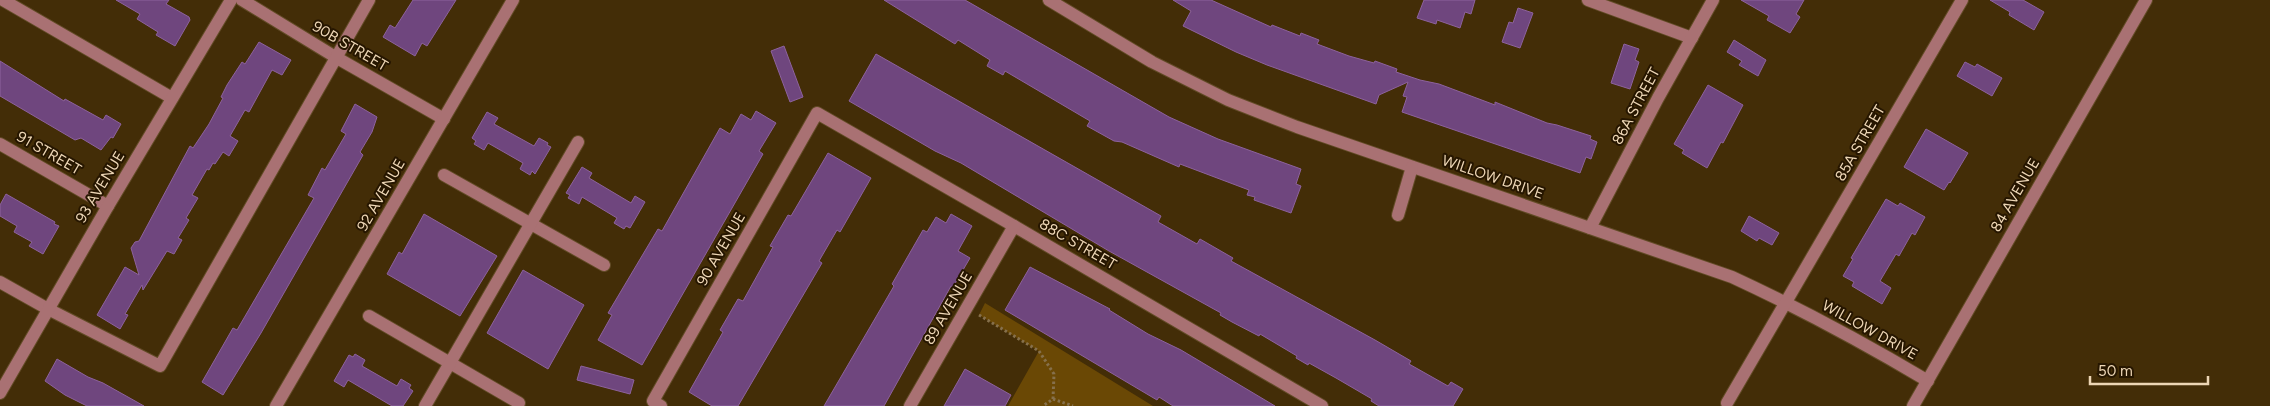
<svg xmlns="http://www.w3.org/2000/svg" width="2270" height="406" font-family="Figtree,sans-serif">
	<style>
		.green { fill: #6a4805 }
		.building { fill: #6f467e; stroke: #8d629d }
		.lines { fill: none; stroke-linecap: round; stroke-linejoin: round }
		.minor-casing { stroke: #624b26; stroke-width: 14 }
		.path { stroke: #86704c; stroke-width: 3; stroke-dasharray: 2.5 2.5; stroke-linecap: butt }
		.minor { stroke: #a97173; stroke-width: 12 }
		.labels { text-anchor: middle; stroke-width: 4; stroke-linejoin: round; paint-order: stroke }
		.street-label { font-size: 15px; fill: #edd6b5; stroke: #261600 }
	</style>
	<rect width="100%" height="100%" fill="#432d07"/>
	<path class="green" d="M985,303L1153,406H1008L1039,351L979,315Z"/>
	<g class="building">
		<path d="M116,0H169L166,4L189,17L190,20L175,46L156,35L158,32L137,19L140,14Z"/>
		<path d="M413,0H456L427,46L422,43L415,56L383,37L390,25L395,28Z"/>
		<path d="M884,0H965L1169,117L1218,139L1301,169L1296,184L1301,186L1291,213L1254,200L1255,197L1247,195L1249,190L1180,164L1179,167L1122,142L1114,141L1087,126L1090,121L1005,71L1003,75L987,66L990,60L958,40L955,44Z"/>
		<path d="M1173,0H1211L1271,27L1272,25L1300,36L1301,33L1319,40L1317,44L1349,56L1374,63L1375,61L1397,69L1396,72L1420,80L1439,84L1495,105V102L1547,123L1557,125L1591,136L1590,139L1597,142L1591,159L1586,157L1580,173L1402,112L1407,97L1403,96L1408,82L1379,95L1376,104L1267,65L1236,52L1183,26L1191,11Z"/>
		<path d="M1424,0H1475L1471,14L1465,12L1460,28L1437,20L1436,24L1417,18Z"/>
		<path d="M1741,0H1804L1796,14L1800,17L1790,33L1767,20L1769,16Z"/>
		<path d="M1990,0H2023L2044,12L2034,30L2009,15L2010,12Z"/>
		<path d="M1518,8L1533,13L1520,48L1502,42L1509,22L1513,23Z"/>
		<path d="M1734,40L1766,60L1758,76L1739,65L1742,61L1727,52Z"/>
		<path d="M259,42L291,60L282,75L272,70L249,112L245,110L230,136L238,141L229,156L223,152L215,164L213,163L209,170L207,169L192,195L198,198L186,218L189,220L178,238L182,240L174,254L167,251L143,290L142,285L125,314L128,315L120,329L97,315L125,267L139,275L131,248L135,242L139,241L190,146L193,148L209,124L223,98L221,97L227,85L242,62L245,64Z"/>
		<path d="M1624,44L1639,49L1635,60L1639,62L1630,89L1611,83Z"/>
		<path d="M784,46L803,97L790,102L771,51Z"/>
		<path d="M876,54L1161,216L1158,222L1197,244L1200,239L1233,258L1231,261L1375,340L1411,361L1409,364L1448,386L1451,382L1463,389L1453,406H1379L1371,401L1372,399L1336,378L1309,363L1308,365L1296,358L1297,356L1260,334L1259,336L1232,322L1220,315L1221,313L1109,251L961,163L935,151L849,101Z"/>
		<path d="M0,61L64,101L65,99L103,120L106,115L121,124L113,138L111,137L101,150L81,138L75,140L0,96Z"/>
		<path d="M1965,62L1975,67L1977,64L2002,78L1992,96L1957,76Z"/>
		<path d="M1708,85L1743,105L1723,143L1721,142L1707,168L1682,153L1684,150L1674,144Z"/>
		<path d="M355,104L377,117L372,132L360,152L363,155L261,333L223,395L202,382L233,328L237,330L314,198L308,195L322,168L325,170L346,134L341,131Z"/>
		<path d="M756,111L776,123L759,151L763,154L642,365L598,340L612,315L608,313L658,229L662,231L720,128L730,134L741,114L751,120Z"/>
		<path d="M487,112L498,118L494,124L534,146L539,138L548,143L547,145L551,147L535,174L532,171L530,175L520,169L523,163L488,143L484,150L474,144L476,141L472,138Z"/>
		<path d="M1926,129L1968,153L1950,183L1949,182L1944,190L1904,167Z"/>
		<path d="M828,153L871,178L840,232L837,230L819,261L822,263L738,406H712L689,392L723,332L720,330L738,299L743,301L773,247L770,246L788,215L791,216Z"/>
		<path d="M582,167L592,173L589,178L631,203L635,196L645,202L630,228L626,226L624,229L614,223L617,218L582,197L579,204L568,198L570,195L566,193Z"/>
		<path d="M6,194L55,222L54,224L59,226L43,254L29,246L32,242L14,232L17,226L0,216V205Z"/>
		<path d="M1886,199L1898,206L1900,203L1925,217L1915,235L1912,233L1899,256L1896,254L1880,281L1891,288L1882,304L1852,286L1854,282L1843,276L1853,259L1851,258Z"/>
		<path d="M424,214L497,256L460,316L387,274L399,252L402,254Z"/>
		<path d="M951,214L972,226L958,251L970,258L953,287L951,286L884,406H824L894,286L892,284L923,230L927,232L936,217L946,223Z"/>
		<path d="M1749,216L1779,233L1772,245L1759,238L1757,241L1741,231Z"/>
		<path d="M1030,267L1110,309L1109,310L1148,334L1181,350L1275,406H1173L1159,397L1157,400L1005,310Z"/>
		<path d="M523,270L584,305L548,369L487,333Z"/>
		<path d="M355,354L365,360L362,366L397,386L401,379L411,385L409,388L413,391L403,406H392L348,380L344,387L334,381L349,355L353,357Z"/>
		<path d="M57,359L88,377L103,383L144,406H87L65,395L45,381Z"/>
		<path d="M581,366L634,380L630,394L577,380Z"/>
		<path d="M965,369L1011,395L1005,406H944Z"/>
	</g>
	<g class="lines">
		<g class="minor-casing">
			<g id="minor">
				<path d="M3,0L172,98"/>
				<path d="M242,0L337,58L444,119"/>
				<path d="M1049,0L1152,62L1228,100L1297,127L1732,277C1799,308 1864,343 1928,381"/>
				<path d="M1588,0L1692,38"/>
				<path d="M0,144L108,206"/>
				<path d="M444,175L604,265"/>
				<path d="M1398,215L1412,167"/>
				<path d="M1590,228L1658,98L1713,0"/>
				<path d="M0,282L48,309L160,366L369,0"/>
				<path d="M369,316L519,403"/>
				<path d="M0,393L108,206L231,0"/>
				<path d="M1727,403L1962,0"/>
				<path d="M276,406L513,0"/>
				<path d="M425,406L578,142"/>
				<path d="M661,406L653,401L817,113L1014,226L1322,406"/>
				<path d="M910,406L1014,226"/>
				<path d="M1913,406L2146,0"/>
			</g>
		</g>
		<g class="path">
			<path d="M979,315L1039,351L1054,374L1053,399L1043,406"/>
			<path d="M1053,399L1073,406"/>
		</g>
		<use href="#minor" class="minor"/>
	</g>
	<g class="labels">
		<g class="street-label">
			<text transform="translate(350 46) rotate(30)" y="5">90B STREET</text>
			<text transform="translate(1636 106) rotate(-62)" y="5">86A STREET</text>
			<text transform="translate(1860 143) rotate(-60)" y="5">85A STREET</text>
			<text transform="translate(49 153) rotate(30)" y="5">91 STREET</text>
			<text transform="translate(1493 177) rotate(19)" y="5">WILLOW DRIVE</text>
			<text transform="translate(100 187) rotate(-59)" y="5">93 AVENUE</text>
			<text transform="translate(381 195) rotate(-60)" y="5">92 AVENUE</text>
			<text transform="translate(2015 195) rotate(-60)" y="5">84 AVENUE</text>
			<text transform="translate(1078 244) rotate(30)" y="5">88C STREET</text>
			<text transform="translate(721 249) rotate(-60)" y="5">90 AVENUE</text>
			<text transform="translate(948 308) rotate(-60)" y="5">89 AVENUE</text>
			<text transform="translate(1870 330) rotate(29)" y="5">WILLOW DRIVE</text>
		</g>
	</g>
	<path d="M2090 376v8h118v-8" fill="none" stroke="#edd6b5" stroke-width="2.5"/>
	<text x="2098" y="376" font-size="15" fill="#edd6b5" stroke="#261600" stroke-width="4" paint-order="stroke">50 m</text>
</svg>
